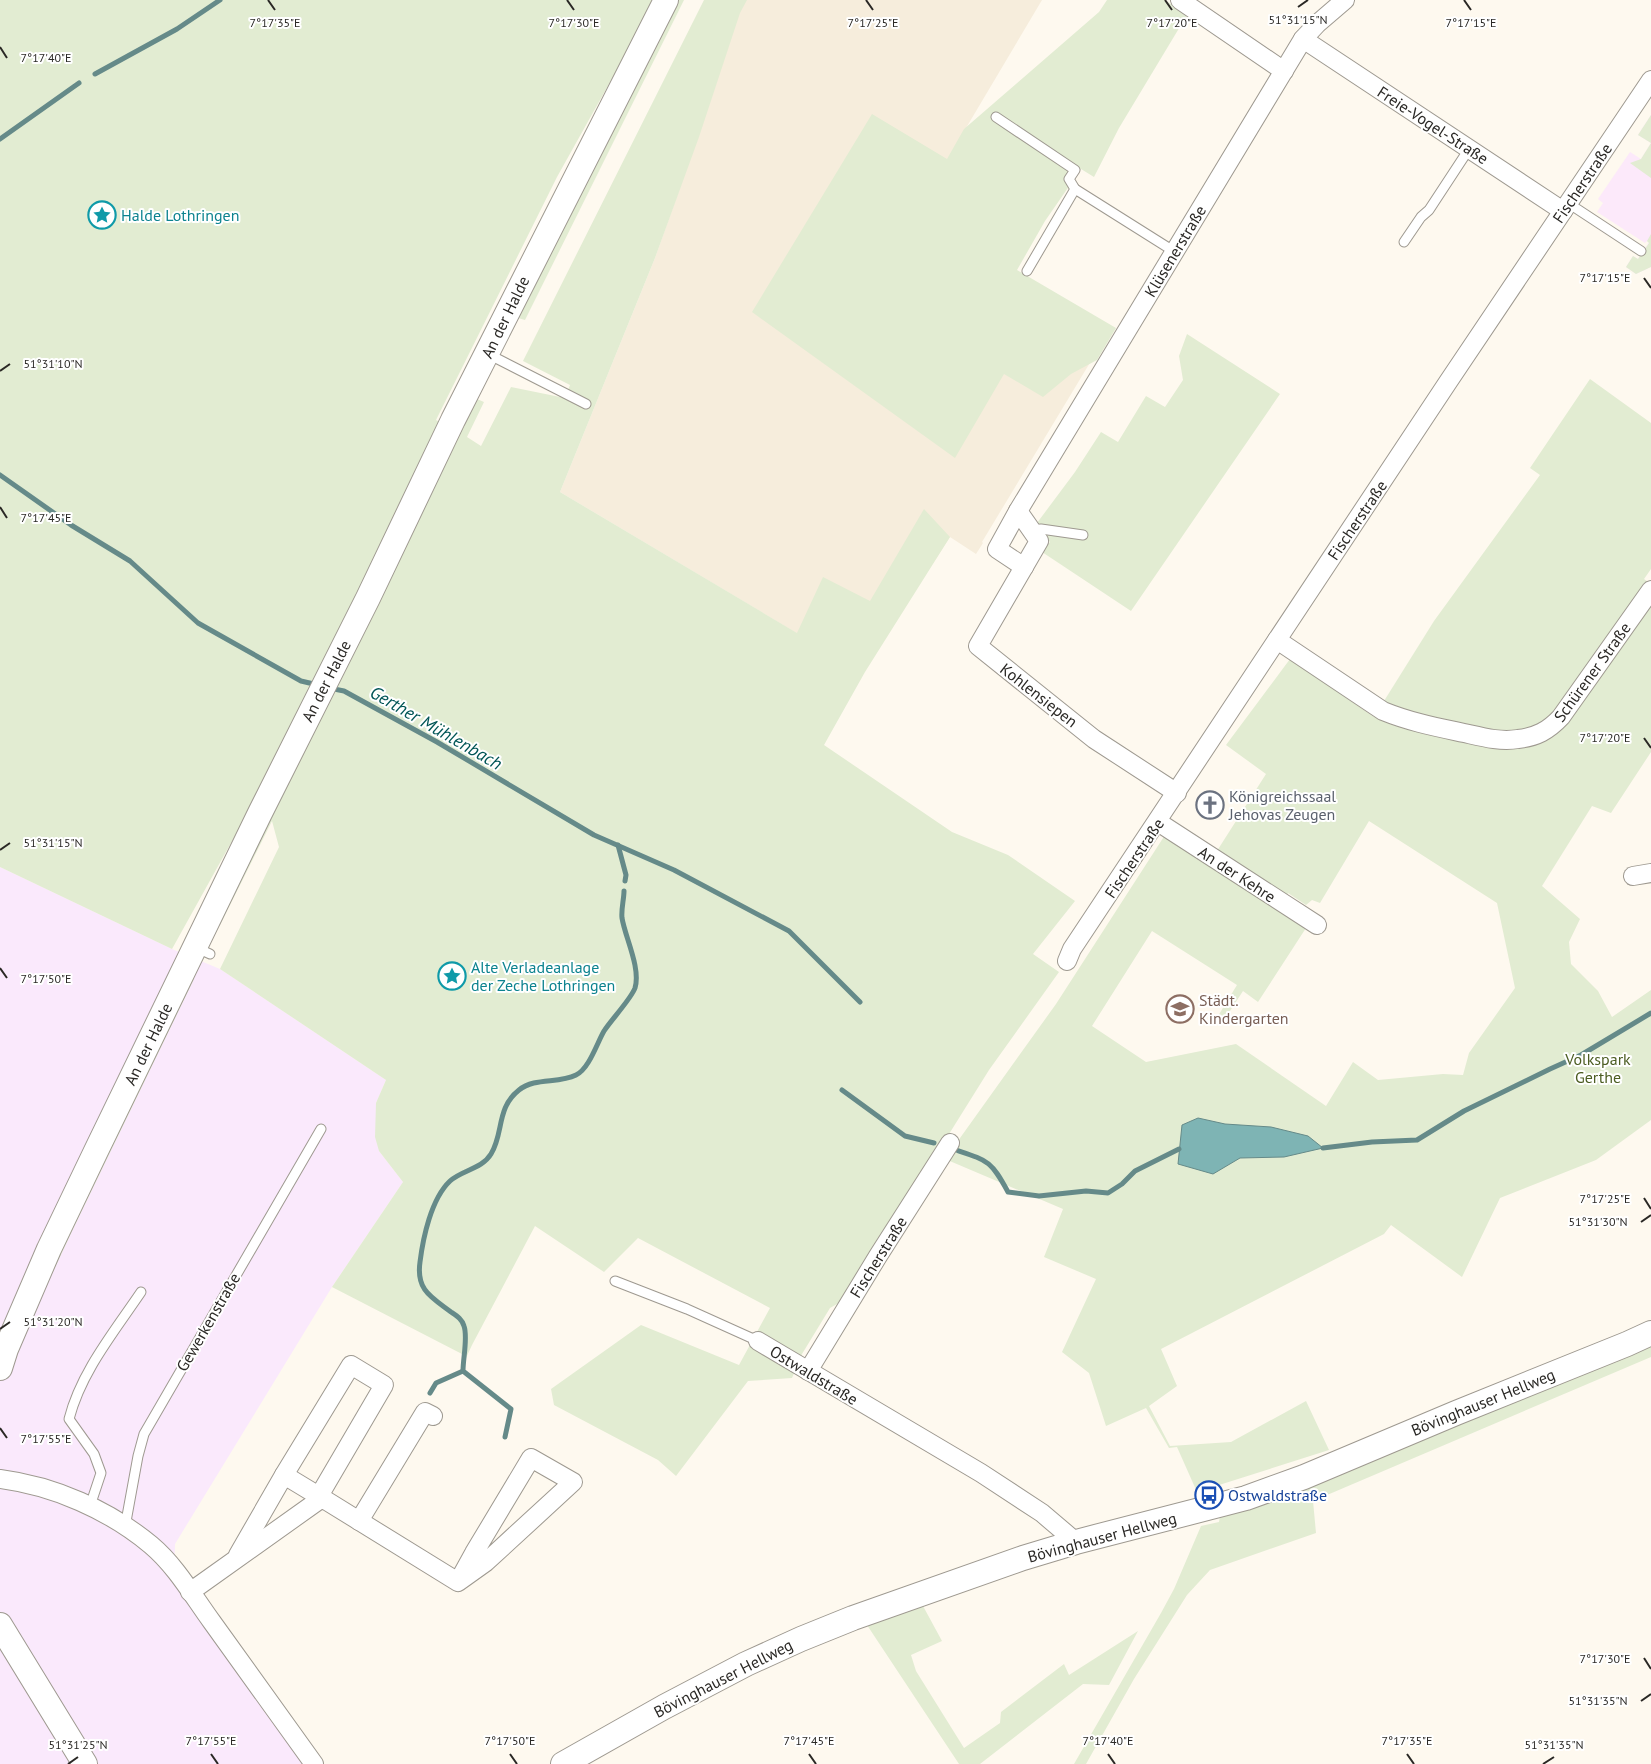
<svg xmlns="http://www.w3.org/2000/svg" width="1651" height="1764" font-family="'PT Sans',sans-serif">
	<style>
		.built { fill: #f6eddc }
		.industrial { fill: #fae9fc }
		.education { fill: #fce9fa }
		.green { fill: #e2ecd2; fill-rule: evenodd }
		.water { fill: #7eb4b4; stroke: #658a89 }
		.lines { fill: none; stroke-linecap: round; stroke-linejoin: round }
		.stream { stroke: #658a89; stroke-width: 5 }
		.lane-casing { stroke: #9e9990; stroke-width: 11 }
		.street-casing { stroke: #9e9990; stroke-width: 20 }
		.secondary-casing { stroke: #9e9990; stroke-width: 26 }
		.lane { stroke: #fff; stroke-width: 9 }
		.street { stroke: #fff; stroke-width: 18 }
		.secondary { stroke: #fff; stroke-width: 24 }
		.ticks { fill: none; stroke: #2a2825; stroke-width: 2 }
		.labels { text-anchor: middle; stroke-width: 4; stroke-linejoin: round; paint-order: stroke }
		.street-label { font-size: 16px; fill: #2a2825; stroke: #fff }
		.culture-label { font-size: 16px; fill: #0d838f; stroke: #fff; text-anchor: start }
		.worship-label { font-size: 16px; fill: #5b616d; stroke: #fff; text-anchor: start }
		.education-label { font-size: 16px; fill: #785e54; stroke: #fff; text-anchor: start }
		.park-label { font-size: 16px; fill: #4c5d22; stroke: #fff }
		.transit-label { font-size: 16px; fill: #164399; stroke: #fff; text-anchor: start }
		.water-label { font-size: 18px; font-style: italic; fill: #015556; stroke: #fff }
		.ticks-label { font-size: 12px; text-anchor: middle; fill: #2a2825; stroke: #fff; stroke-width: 4; stroke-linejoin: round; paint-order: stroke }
	</style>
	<rect width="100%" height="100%" fill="#fef9ef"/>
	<path class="built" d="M715,0H1042L947,160L925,199L1091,361L982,542L983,543L976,554L950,537L862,672L560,492L655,258L698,137Z"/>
	<path class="industrial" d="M0,867L172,949L220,969L386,1080L376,1103L379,1151L403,1182L332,1287L175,1544L174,1581L311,1764H0Z"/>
	<path class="education" d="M1651,115V267L1636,274L1626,267L1633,256L1638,259L1649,242L1647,241L1645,243L1597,212L1603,203L1598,199L1630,152L1641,159L1651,143L1638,135Z"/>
	<g class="green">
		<path d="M0,0H652L619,66L557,177L436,420L459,433L477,399L484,402L467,437L481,446L511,387L565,398L570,385L523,361L704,0H747L740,13L699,137L655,258L560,492L797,633L823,577L870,601L924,509L950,537L865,672L824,745L952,832L1008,855L1075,901L1033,954L1059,972L989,1070L846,1299L830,1308L802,1354L792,1378L748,1381L676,1476L658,1460L554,1405L551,1389L641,1325L739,1365L770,1308L638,1238L604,1272L535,1226L472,1345L466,1358L462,1354L332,1287L403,1182L379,1151L375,1137L376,1103L386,1080L220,969L279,847L272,821L220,925L218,924L262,787L172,949L0,867Z"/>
		<path d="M676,0H684L525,320L518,318Z"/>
		<path d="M1107,0H1165L1187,15L1119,128L1094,177L1081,169L1045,221L1017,270L1116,328L1097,360L1071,374L1043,397L1004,374L955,458L752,312L872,114L947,159L964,129L1099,12Z"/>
		<path d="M1651,115V178L1630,163L1641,159L1651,143L1638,135Z"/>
		<path d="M1651,234V267L1636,274L1626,267L1633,256L1638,259L1649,243L1647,241Z"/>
		<path d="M1187,334L1280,394L1131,611L1042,552L1050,542L1037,523L1075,472L1101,432L1118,442L1146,396L1165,407L1183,380L1179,356Z"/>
		<path d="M1590,379L1651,423V569L1644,579L1651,584V752L1611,813L1592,806L1542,886L1580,919L1569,942L1571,964L1598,991L1612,1017L1651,990V1120L1596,1160L1500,1198L1462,1277L1391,1225L1384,1234L1161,1349L1177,1386L1149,1406L1170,1446L1231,1442L1306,1401L1329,1450L1197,1492L1177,1447L1169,1448L1146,1408L1106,1426L1089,1373L1062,1352L1096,1279L1044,1257L1063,1209L945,1159L1056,1004L1165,835L1208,865L1266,774L1226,745L1290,659L1374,717L1434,621L1540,475L1530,468ZM1369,821L1497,903L1515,988L1469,1053L1463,1075L1443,1074L1378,1080L1353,1062L1326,1106L1236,1044L1146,1062L1092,1026L1152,931L1237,985L1218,1016L1226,1017L1243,991L1258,1002L1306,928L1281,912L1288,893L1306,905L1312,900L1320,903Z"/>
		<path d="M191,977L194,979L75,1225L37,1306L71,1224Z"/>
		<path d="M1651,1341V1357L1313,1501L1316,1533L1210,1570L1187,1595L1134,1679L1086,1764H1074L1161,1613L1174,1589L1201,1526L1219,1522L1220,1516Z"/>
		<path d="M923,1606L942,1641L911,1655L916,1671L964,1748L1000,1723L1001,1712L1064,1664L1069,1675L1138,1631L1109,1685L1083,1684L980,1764H959L867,1625Z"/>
	</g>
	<path class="water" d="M1198,1118L1225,1124L1271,1127L1308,1136L1323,1148L1284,1157L1240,1158L1213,1174L1178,1164L1182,1125Z"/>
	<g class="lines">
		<g class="stream">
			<path d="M95,74L177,29L220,0"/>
			<path d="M0,139L79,83"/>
			<path d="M0,475L71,525L130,561L198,623L301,681L318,685"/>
			<path d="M329,688L344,691L437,742L594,835L674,870L789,931L860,1002"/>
			<path d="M618,845L626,875L625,881"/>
			<path d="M842,1090L905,1136L934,1143"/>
			<path d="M1323,1148L1372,1142L1417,1140L1464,1111L1550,1069L1581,1055L1651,1013"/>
			<path d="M956,1150C989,1161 991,1161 1008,1192L1039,1196L1086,1191L1108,1193L1122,1184L1135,1171L1179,1149"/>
			<path d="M430,1393L436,1383L463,1371"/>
			<path d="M505,1437L511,1409L463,1371C463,1358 468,1337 464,1326C462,1319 457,1316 451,1312C431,1297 416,1290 420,1262C423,1238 431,1199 450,1181C462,1170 482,1169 491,1154C504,1133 496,1108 519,1090C535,1077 558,1084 576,1075C589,1069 597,1043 604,1031C611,1020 631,999 635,988C641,968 625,937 622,918C621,909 624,899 624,891"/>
		</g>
		<g class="lane-casing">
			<g id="lane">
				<path d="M996,117L1075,170L1069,179L1075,189"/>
				<path d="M1568,203L1641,251"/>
				<path d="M1404,242L1421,217L1429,210L1469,149"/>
				<path d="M1027,271L1075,189L1175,252"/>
				<path d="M488,354L586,404"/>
				<path d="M1032,530L1041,529L1083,535"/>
				<path d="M195,947L210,954"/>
				<path d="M615,1281L687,1309L758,1341"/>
				<path d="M90,1506L101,1473L94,1454L69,1419C81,1372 114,1332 141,1292"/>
				<path d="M125,1527L138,1456L144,1434L321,1129"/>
			</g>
		</g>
		<g class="street-casing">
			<g id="street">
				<path d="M1180,0L1284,71"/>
				<path d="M1303,39L1563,211"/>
				<path d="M1018,511L1039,541L978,646L1094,739L1177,793"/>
				<path d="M1024,567L997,549L1018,511L1303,39L1317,24L1345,0"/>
				<path d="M1277,640L1383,711C1410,722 1436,727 1464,733C1482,737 1500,742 1518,739C1536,737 1548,731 1561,717L1651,590"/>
				<path d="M1158,822L1317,925"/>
				<path d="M1633,876L1651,873"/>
				<path d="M1067,961L1072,949L1448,382L1651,80"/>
				<path d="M758,1341L981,1473L1042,1513L1076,1542"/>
				<path d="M808,1371L878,1256L950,1143"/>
				<path d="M284,1475L351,1365L384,1385L319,1496"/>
				<path d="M0,1479C54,1486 109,1510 151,1545C176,1566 193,1596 212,1622C246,1670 280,1717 314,1764"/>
				<path d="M359,1521L425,1412L433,1416"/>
				<path d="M238,1555L284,1475L322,1498"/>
				<path d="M190,1592L322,1498L458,1582L486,1562L573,1482L531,1458L474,1553L458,1582"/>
			</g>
		</g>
		<g class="secondary-casing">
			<g id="secondary">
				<path d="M0,1368L6,1349L49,1249L96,1151L260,813L368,598L453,420L666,0"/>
				<path d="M0,1625L85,1764"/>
				<path d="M563,1764L664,1707L746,1664L801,1639L853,1618L1023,1558L1076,1542L1246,1498L1304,1477L1456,1413L1627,1344L1651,1333"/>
			</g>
		</g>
		<use href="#lane" class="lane"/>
		<use href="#street" class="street"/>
		<use href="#secondary" class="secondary"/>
	</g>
	<path class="ticks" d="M268,0L275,10M567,0L574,10M866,0L873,10M1165,0L1172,10M1464,0L1471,10M1298,7L1308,0M0,47L7,58M1644,278L1651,288M0,371L10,364M0,507L7,518M1644,738L1651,748M0,850L10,843M0,968L7,978M1644,1198L1651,1209M1641,1222L1651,1215M0,1329L10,1322M0,1428L7,1438M1644,1658L1651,1669M1641,1701L1651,1694M211,1754L218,1764M510,1754L517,1764M809,1754L816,1764M1108,1754L1115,1764M1407,1754L1414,1764M68,1764L78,1757M1543,1764L1554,1757"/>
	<defs>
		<g id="sight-ring" transform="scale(1.4375)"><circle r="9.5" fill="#fff" stroke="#0f9aa8" stroke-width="1.5"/><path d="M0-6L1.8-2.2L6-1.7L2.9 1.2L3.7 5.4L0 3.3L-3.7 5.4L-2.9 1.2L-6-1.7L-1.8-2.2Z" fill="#0f9aa8"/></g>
		<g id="church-ring" transform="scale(1.4375)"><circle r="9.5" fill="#fff" stroke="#6b7280" stroke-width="1.5"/><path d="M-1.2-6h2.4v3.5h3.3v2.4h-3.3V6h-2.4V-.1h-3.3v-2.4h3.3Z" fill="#6b7280"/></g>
		<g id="school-ring" transform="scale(1.4375)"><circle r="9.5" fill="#fff" stroke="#8d6e63" stroke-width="1.5"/><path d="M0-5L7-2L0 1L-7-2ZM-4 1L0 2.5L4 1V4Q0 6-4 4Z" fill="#8d6e63"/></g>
		<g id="bus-ring" transform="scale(1.4375)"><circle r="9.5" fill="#fff" stroke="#1a4fb4" stroke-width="1.5"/><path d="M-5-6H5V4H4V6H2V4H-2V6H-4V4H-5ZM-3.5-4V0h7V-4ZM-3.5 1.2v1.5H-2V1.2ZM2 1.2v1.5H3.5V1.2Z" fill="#1a4fb4"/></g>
	</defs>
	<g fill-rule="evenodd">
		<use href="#sight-ring" x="102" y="215"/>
		<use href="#church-ring" x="1210" y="805"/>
		<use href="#sight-ring" x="452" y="976"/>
		<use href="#school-ring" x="1180" y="1009"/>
		<use href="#bus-ring" x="1209" y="1495"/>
	</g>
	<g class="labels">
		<g class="street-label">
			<text transform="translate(1433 125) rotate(33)" y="6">Freie-Vogel-Straße</text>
			<text transform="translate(1582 183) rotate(-56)" y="6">Fischerstraße</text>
			<text transform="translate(1175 251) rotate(-59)" y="6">Klüsenerstraße</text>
			<text transform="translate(505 317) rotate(-64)" y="6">An der Halde</text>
			<text transform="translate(1357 520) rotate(-56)" y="6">Fischerstraße</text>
			<text transform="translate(1592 672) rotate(-54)" y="6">Schürener Straße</text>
			<text transform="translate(326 681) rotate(-63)" y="6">An der Halde</text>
			<text transform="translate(1039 695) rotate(38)" y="6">Kohlensiepen</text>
			<text transform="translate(1134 858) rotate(-56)" y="6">Fischerstraße</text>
			<text transform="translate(1237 874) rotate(33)" y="6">An der Kehre</text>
			<text transform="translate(148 1044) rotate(-64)" y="6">An der Halde</text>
			<text transform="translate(878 1257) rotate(-58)" y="6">Fischerstraße</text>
			<text transform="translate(208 1322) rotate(-60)" y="6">Gewerkenstraße</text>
			<text transform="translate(814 1375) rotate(31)" y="6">Ostwaldstraße</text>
			<text transform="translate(1483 1402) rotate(-22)" y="6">Bövinghauser Hellweg</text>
			<text transform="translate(1102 1537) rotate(-15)" y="6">Bövinghauser Hellweg</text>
			<text transform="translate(723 1678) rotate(-27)" y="6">Bövinghauser Hellweg</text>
		</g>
		<g class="culture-label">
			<text x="121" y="221">Halde Lothringen</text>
			<text x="471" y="973">Alte Verladeanlage<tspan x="471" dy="18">der Zeche Lothringen</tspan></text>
		</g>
		<g class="worship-label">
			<text x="1229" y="802">Königreichssaal<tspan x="1229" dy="18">Jehovas Zeugen</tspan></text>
		</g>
		<g class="education-label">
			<text x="1199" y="1006">Städt.<tspan x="1199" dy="18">Kindergarten</tspan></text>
		</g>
		<g class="park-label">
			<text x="1598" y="1065">Volkspark<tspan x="1598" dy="18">Gerthe</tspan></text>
		</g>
		<g class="transit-label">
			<text x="1228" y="1501">Ostwaldstraße</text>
		</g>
		<g class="water-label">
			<text transform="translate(436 728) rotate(30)" y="6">Gerther Mühlenbach</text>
		</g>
	</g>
	<g class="ticks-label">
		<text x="1298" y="24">51°31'15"N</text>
		<text x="275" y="27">7°17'35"E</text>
		<text x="574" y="27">7°17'30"E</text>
		<text x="873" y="27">7°17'25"E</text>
		<text x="1172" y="27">7°17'20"E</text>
		<text x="1471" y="27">7°17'15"E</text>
		<text x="46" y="62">7°17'40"E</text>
		<text x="1605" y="282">7°17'15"E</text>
		<text x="53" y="368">51°31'10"N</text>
		<text x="46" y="522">7°17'45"E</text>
		<text x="1605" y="742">7°17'20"E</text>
		<text x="53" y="847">51°31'15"N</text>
		<text x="46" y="983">7°17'50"E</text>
		<text x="1605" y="1203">7°17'25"E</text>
		<text x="1598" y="1226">51°31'30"N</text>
		<text x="53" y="1326">51°31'20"N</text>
		<text x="46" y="1443">7°17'55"E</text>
		<text x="1605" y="1663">7°17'30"E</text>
		<text x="1598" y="1705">51°31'35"N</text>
		<text x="211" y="1745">7°17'55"E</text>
		<text x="510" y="1745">7°17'50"E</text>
		<text x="809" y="1745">7°17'45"E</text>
		<text x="1108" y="1745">7°17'40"E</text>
		<text x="1407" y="1745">7°17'35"E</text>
		<text x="78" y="1749">51°31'25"N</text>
		<text x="1554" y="1749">51°31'35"N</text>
	</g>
</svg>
